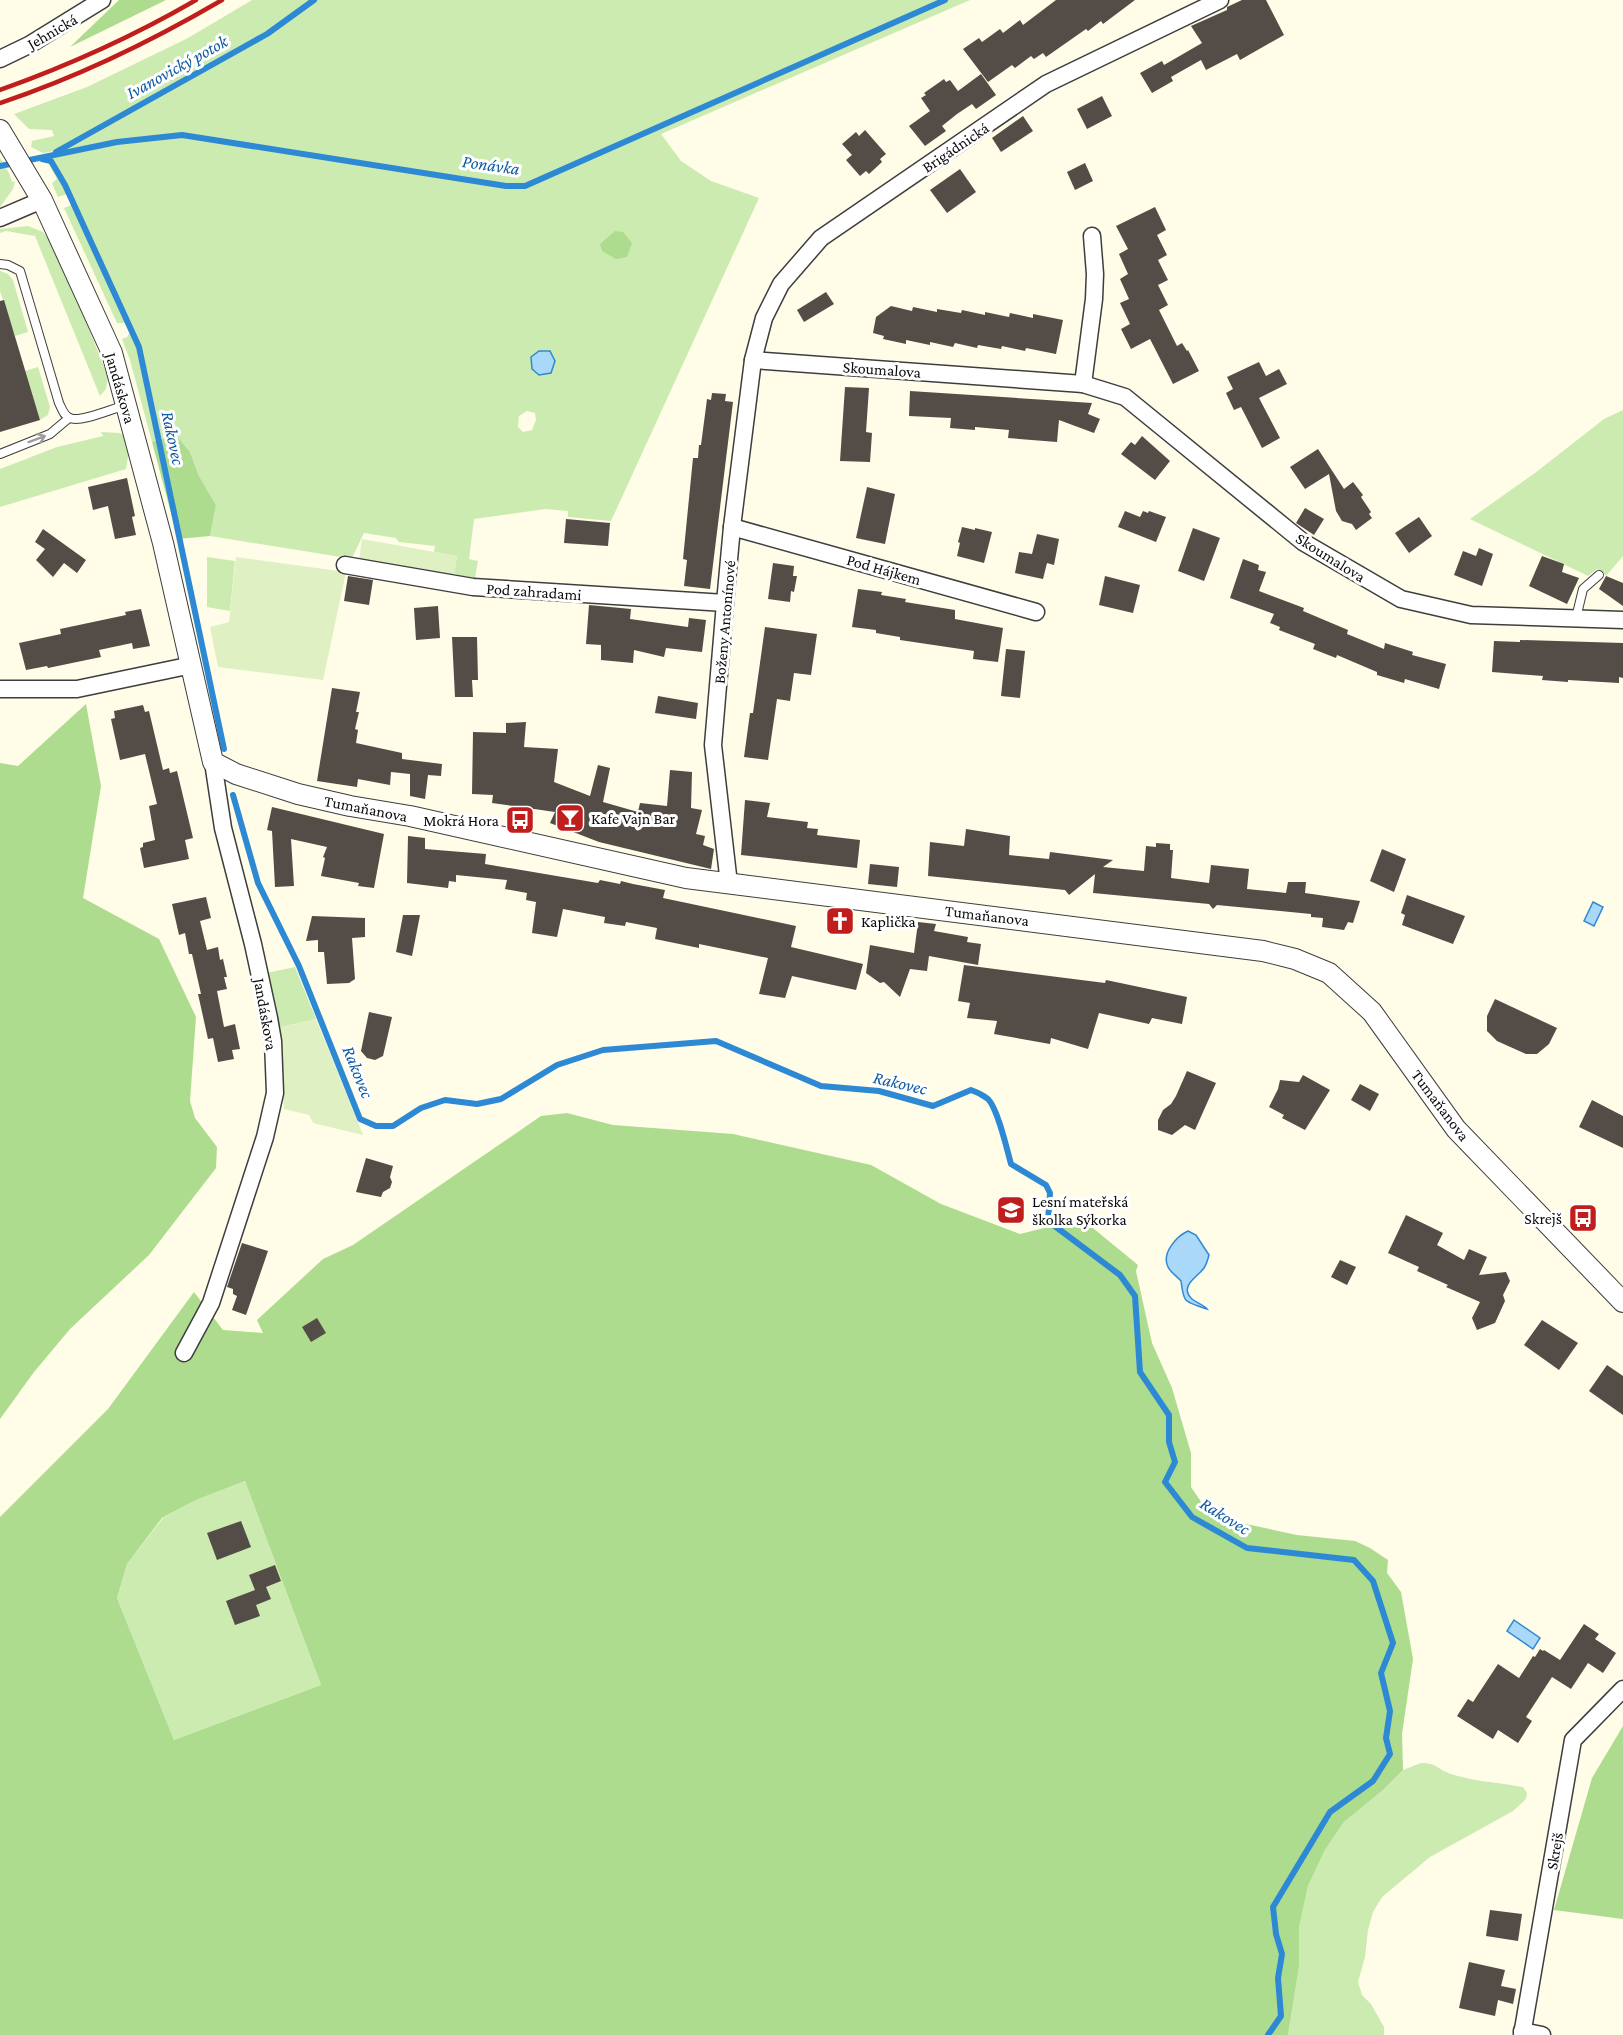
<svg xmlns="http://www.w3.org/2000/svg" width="1623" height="2035" font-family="'Crimson Pro',serif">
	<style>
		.green { fill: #ccebb1; fill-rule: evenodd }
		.forest { fill: #aedc8f; fill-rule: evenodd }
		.pitch { fill: #dff1c3 }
		.water { fill: #aad8f9; stroke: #2d89d4; stroke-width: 1.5 }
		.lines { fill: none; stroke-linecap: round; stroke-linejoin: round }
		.stream { stroke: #2d89d4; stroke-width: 6 }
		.building { fill: #544c46 }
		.service-casing { stroke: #3e3e3e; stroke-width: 10 }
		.minor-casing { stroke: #3e3e3e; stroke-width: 19 }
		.tertiary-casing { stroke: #3e3e3e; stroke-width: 22 }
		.service { stroke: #fff; stroke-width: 8 }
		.minor { stroke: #fff; stroke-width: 16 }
		.tertiary { stroke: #fff; stroke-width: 20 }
		.rail { stroke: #c01d1d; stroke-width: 4.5 }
		.oneway { stroke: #9d9d9d }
		.labels { text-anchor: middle; stroke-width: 6; stroke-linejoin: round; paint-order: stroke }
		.street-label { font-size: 16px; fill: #0b0b0b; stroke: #fff }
		.poi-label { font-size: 16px; fill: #0b0b0b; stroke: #fff; text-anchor: start }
		.water-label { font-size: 18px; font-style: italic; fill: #0f5aa1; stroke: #fff }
	</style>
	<rect width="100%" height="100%" fill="#fffce8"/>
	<g class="green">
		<path d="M252,0H970L661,134L681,161L711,181L759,198L611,521L568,517V511L546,509L474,519L469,559L478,561L475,578L458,575L454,573L457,556L434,552L435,546L399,542L396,538L364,533L353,556L347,558L210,536L216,505L199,476L190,452L165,438L152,442L130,360L122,339L127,337L133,328L130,323H117L64,208L71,205V199L67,194L58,197L52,183L57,179L47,161L58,156L54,151L43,153L31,147L32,141L54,136L52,130L29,129L14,114L87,87L188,38ZM527,411L535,413L536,420L532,430L523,432L518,427L519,416Z"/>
		<path d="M0,158L10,175L12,182L15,181L13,189L0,207Z"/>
		<path d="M28,226L43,232L53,245L69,279L108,377L106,389L100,396L35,236L6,231L0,233V229Z"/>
		<path d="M0,271L8,274L13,280L28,332L15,336L0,291Z"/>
		<path d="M38,367L50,407L48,415L40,420L25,371Z"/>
		<path d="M1623,410V556L1606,576L1597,569L1588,576L1470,519L1535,473L1604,419Z"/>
		<path d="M101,432L120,433L125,436L129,450L126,469L0,507V469L57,447L99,437L103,436Z"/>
		<path d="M207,557L235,561L230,611L207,607Z"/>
		<path d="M295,967L316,1019L277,1028L266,973Z"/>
		<path d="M245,1481L321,1685L174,1740L117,1598L127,1564L163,1518L196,1500Z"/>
		<path d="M1421,1763C1437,1763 1437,1769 1451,1774C1472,1781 1501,1783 1523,1787L1527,1793L1526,1799L1513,1811L1430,1857L1382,1897L1373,1912L1368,1930L1365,1957L1358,1982L1362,1995L1371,2004L1384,2027V2035H1288L1299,1967V1928L1308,1886L1325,1850L1344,1822L1383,1790L1403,1770Z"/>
	</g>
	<g class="forest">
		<path d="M119,0H166L70,47Z"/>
		<path d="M615,231L623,232L632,243L627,257L616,259L602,251L600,244Z"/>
		<path d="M165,438H178L190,452L199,476L216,505L210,536L178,539L152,442Z"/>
		<path d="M86,704L101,786L83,898L159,939L196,1017L190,1101L195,1118L217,1147L216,1168L149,1255L70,1329L34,1372L0,1419V763L18,766Z"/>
		<path d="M567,1113L613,1125L733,1134L871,1165L941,1204L1020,1234L1044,1228L1045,1222L1055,1230L1058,1223L1071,1220L1077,1215L1138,1265L1136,1271L1152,1343L1172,1388L1191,1453V1487L1208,1512L1237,1522L1297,1535L1355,1541L1370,1548L1388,1560L1387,1573L1401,1592L1413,1659L1402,1734L1403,1770L1383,1790L1344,1822L1325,1850L1308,1886L1299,1928V1967L1288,2035H0V1517L108,1409L194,1292L223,1330L263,1333L257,1320L323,1259L353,1245L541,1116ZM245,1481L321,1685L174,1740L117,1598L127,1564L162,1518L196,1500Z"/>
		<path d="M1623,1726V1919L1554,1910L1592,1778Z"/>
	</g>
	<g class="pitch">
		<path d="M362,539L457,556L454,576L359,560Z"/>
		<path d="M236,557L346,572L323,680L218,667L210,627L229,622Z"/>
		<path d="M316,1019L363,1135L313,1123L309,1115L284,1109L277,1028Z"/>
	</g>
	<g class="water">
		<path d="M539,351H550L555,361L551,373L539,375L532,369L531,357Z"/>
		<path d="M1593,902L1603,907L1594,926L1584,921Z"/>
		<path d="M1188,1231L1196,1235L1209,1255C1208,1259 1206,1265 1204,1268C1199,1276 1178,1286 1192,1299C1197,1303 1204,1305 1207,1309C1185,1301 1184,1305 1181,1281C1177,1276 1170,1272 1168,1267C1161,1253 1177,1236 1188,1231Z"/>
		<path d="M1514,1620L1540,1638L1533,1649L1507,1631Z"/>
	</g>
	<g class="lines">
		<g class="stream">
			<path d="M56,152L267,34L314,0"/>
			<path d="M42,159L51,161L65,185L139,347L224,749"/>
			<path d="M0,166L117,142L182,135L506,186H525L945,0"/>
			<path d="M233,795L258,883L299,966L360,1119L376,1126H393L421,1108L445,1100L477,1104L501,1099L557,1065L603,1050L716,1041L821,1086L879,1091L933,1106L971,1090C977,1092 983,1095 988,1099C998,1109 1007,1150 1011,1164L1046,1185L1050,1193L1048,1221L1120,1275L1135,1296L1140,1372L1169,1415V1442L1175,1462L1165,1482L1192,1517L1247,1548L1354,1560L1373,1581L1393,1643L1381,1673L1390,1711L1386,1738L1390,1754L1373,1781L1330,1812L1273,1907L1276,1934L1282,1954L1278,1978L1281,2016L1268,2035"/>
		</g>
	</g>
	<g class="building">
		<path d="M1056,0H1135L1103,24L1101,21L1088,31L1086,29L1046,57L1043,53L1034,59L1031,56L1015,68L1012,65L988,82L963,49L979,38L982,42L1000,29L1003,33L1020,20L1023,25Z"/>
		<path d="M1242,0H1266L1284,35L1240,60L1237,54L1206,70L1201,60L1171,77L1173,81L1152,93L1140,73L1162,61L1164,65L1202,43L1191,26L1227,10V7Z"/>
		<path d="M981,74L996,95L976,109L972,104L957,114L942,126L946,131L925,146L909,126L930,111L921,98L926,95L924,93L944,79L946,82L950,80L958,91Z"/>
		<path d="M1102,96L1112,116L1087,129L1077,109Z"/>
		<path d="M1023,116L1033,131L1001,152L992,138Z"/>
		<path d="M865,130L886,154L880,159L882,162L869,174L866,171L860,176L846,160L852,155L842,144L856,132L859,136Z"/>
		<path d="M1085,163L1093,181L1075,190L1067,172Z"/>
		<path d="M960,169L976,192L947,213L930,190Z"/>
		<path d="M1155,207L1166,230L1157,235L1167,255L1158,260L1168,280L1158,285L1168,305L1159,310L1177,346L1182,343L1187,351L1188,350L1199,371L1173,384L1150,339L1131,349L1121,329L1130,324L1120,303L1129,299L1120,279L1128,274L1119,254L1128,249L1116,226Z"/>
		<path d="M826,292L834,304L804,322L797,310Z"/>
		<path d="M4,300L40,420L0,432V301Z"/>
		<path d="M891,306L912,311L913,307L937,312V309L961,313L962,310L985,315V312L1009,317L1010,313L1033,318V314L1063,320L1056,354L1026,348L1025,351L1002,346L1001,349L978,345L977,348L955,343L953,347L930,342V345L906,340V344L883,339L884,336L873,333L876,317Z"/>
		<path d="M1259,362L1266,376L1279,369L1287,384L1259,398L1280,438L1262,448L1241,407L1234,410L1226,393L1233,389L1227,377Z"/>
		<path d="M845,387L869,388L866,432L872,433L870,462L840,461Z"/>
		<path d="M910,391L1092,403L1088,414L1100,419L1094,433L1059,420L1057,442L1008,438L1009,430L975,427V430L950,428L951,418L909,416Z"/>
		<path d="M712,393L726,394L725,401L733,402L710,589L684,586L687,560L683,559L693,458H698L699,445H701L707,399L711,400Z"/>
		<path d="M1142,436L1170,461L1155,480L1121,454L1131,442L1135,445Z"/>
		<path d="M1318,449L1344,489L1353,482L1363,495L1361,497L1371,512L1369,514L1372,518L1356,530L1352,524L1342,521L1336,511L1329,474L1305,489L1290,467Z"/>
		<path d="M127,478L135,516L132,517L136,535L115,539L108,506L93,510L88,487Z"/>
		<path d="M867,487L895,494L885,544L856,538Z"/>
		<path d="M1305,508L1324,519L1314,535L1296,523Z"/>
		<path d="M1125,511L1140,517L1143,511L1148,513L1149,511L1166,517L1156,542L1118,527Z"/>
		<path d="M1419,517L1432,536L1409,553L1395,533Z"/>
		<path d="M566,519L610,523L608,546L564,543Z"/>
		<path d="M962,527L975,530V528L992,532L984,563L957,556L960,543L958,542Z"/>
		<path d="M1193,528L1220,538L1204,581L1178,571Z"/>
		<path d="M43,529L86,560L77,573L64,563L53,577L36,560L45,549L35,542Z"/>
		<path d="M1037,534L1059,539L1054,565L1047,563L1043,579L1015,573L1019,552L1032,554Z"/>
		<path d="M1479,548L1493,554L1482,586L1454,575L1463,551L1476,556Z"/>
		<path d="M1542,556L1564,564L1562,572L1579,578L1567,604L1529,586Z"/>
		<path d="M1243,559L1259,565L1258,570L1266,572L1259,591L1304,608L1303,611L1348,630L1347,634L1384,649L1385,643L1413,652L1412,655L1446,664L1439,689L1405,679L1404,683L1377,675V672L1337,655L1336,658L1313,649L1315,644L1279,630L1280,627L1270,623L1274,614L1230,598Z"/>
		<path d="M773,563L794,566L793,576H797L794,592L791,591L790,602L768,599Z"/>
		<path d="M348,576L373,580L369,605L344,601Z"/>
		<path d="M1105,576L1140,585L1133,613L1099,605Z"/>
		<path d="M1606,576L1623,583V606L1599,589Z"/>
		<path d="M858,589L882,592L881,595L906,599L905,602L955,610V619L1003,628L998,662L973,659L974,651L900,640V637L876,633V630L852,627Z"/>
		<path d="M589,605L631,609L630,619L688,627L689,618L706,620L702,652L666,648L664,657L634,650L633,663L601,660V645L586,644Z"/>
		<path d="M438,606L440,638L416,640L414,608Z"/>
		<path d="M141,609L150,646L133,649L132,643L99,650L101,657L48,668L47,666L26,670L19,643L61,634L60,629L126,615L125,612Z"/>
		<path d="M765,627L817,634L811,675L794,673L790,701L777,699L768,760L744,757L750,713H753Z"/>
		<path d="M452,637H477L478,680H472L473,697H455Z"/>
		<path d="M1520,640L1623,643V678L1619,677V683L1568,680V682L1542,680L1543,676L1492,672L1494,641L1520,642Z"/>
		<path d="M1006,649L1025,651L1020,698L1001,696Z"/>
		<path d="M332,688L360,692L356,712H359L355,729L358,730L356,743L402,753V759L442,764L441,776L428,775L425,799L410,796V774L391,772L390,785L358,779L357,787L317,781Z"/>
		<path d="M658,696L698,703L696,719L655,713Z"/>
		<path d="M143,705L145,712L149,711L163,770L169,768L170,773L177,771L193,838L185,840L189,859L144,868L140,848L143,847V843L155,840L149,806L157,804L145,754L120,760L111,719L115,718L114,711Z"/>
		<path d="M526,722L524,747L558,749L554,782L590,796L598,765L610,768L603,802L638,812L640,803L667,806L670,770L692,772L691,808L702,810L696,834L705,836L703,845L714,849L711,869L599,842L550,823L555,812L492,803L493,795L472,794L473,732L506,733V723Z"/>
		<path d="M745,800L770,803L767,817L808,822L807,828L818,829L817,835L860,840L857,868L741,855Z"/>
		<path d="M272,807L384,834L374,888L358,886L359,883L321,876L325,858L323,857L327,847L291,839L294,886L275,887L272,831L267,830Z"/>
		<path d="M966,829L1010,836L1009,855L1049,859L1050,852L1113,860L1103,867L1144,871L1146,846L1156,847V843L1170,844V850H1173L1171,878L1209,883L1211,865L1249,869L1247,889L1286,893L1288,882H1306L1305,893L1360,901L1353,923L1348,922L1344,930L1322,927L1323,918L1311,917V914L1217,905L1213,909L1209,904L1093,893L1095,874L1069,895L1065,890L928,876L930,842L964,846Z"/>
		<path d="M408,836L425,838V849L486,854L485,864L598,883L600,880L620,884L621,881L633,884L665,890L663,898L796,926L791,947L863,964L856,990L792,976L785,998L759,994L768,958L699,944V948L655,939L657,928L626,922L625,926L604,923L605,917L563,909L557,937L532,933L536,902L526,900L527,893L505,889L507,880L456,875V882L449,881L448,888L407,883Z"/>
		<path d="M1382,849L1406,859L1394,892L1370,881Z"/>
		<path d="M870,864L899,867L897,887L868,884Z"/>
		<path d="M1407,895L1465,916L1453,944L1402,925L1405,915L1401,913Z"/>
		<path d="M206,897L211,918L200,921L207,950L218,947L220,960L223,959L227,977H224L227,989L217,991L224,1027L235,1024L240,1049L232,1050L234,1059L218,1062L213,1038L208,1039L198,994H201L192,954H189L185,933L179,935L172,904Z"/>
		<path d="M403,915H420L412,956L396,952Z"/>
		<path d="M312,916L365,918V937L352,938L355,979L349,983L327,984L324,952H318V940L306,941Z"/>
		<path d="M918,922L936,924L934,931L968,937L967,942L981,944L978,965L929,956L927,971L910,969L900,997L884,982L880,983L866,973L870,945L914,953Z"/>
		<path d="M964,965L1105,983L1106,980L1187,997L1182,1024L1152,1018L1149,1024L1099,1013L1088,1049L1051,1038L1050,1044L994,1034L997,1021L967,1018L970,1003L958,1001Z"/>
		<path d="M1495,999L1557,1028L1549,1044L1537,1054H1526L1497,1041L1487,1031V1016Z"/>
		<path d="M369,1012L392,1017L383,1056L375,1060L367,1058L361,1051Z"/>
		<path d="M1187,1071L1216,1083L1195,1130L1185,1125L1172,1135L1158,1130V1120L1163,1110L1171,1104L1176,1096Z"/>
		<path d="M1303,1075L1330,1090L1305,1130L1282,1118L1284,1115L1269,1107L1278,1089L1280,1080L1299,1082Z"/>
		<path d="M1360,1084L1379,1094L1370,1111L1351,1100Z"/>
		<path d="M1592,1100L1623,1116V1148L1579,1127Z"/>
		<path d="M366,1158L393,1166L390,1177L392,1182L390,1188L383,1192L381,1197L356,1192Z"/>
		<path d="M1406,1215L1443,1233L1437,1245L1464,1260L1469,1249L1487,1257L1479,1275L1506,1272L1510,1281L1503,1295L1505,1301L1495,1323L1477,1330L1472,1318L1480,1302L1446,1287L1448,1285L1417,1271L1419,1267L1388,1253Z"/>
		<path d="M242,1243L268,1251L246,1315L232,1310L237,1296L233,1294V1289L227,1287Z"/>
		<path d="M1340,1260L1356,1267L1347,1285L1331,1277Z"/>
		<path d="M317,1318L326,1333L311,1342L302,1327Z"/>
		<path d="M1542,1320L1578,1343L1559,1370L1524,1345Z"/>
		<path d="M1607,1365L1623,1376V1415L1589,1391Z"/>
		<path d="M241,1521L251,1547L217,1560L207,1533Z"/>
		<path d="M275,1565L281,1581L266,1587L271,1599L256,1605L260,1616L235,1625L226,1601L255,1590L249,1575Z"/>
		<path d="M1584,1624L1599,1634L1595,1639L1616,1653L1603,1673L1588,1663L1571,1689L1552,1677L1526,1717L1532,1721L1518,1743L1498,1730L1493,1739L1457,1716L1468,1699L1473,1702L1498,1664L1519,1678L1533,1656L1535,1657L1540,1649L1543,1651L1544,1650L1560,1660Z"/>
		<path d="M1490,1910L1522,1914L1518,1941L1486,1936Z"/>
		<path d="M1469,1962L1505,1970L1501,1986L1516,1989L1513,2004L1498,2000L1495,2016L1459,2008Z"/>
	</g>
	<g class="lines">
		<g class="service-casing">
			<g id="service">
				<path d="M0,264L8,265L20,271L59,403C62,409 64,416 70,418C80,423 114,408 126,405"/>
				<path d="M0,454L50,434L69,418"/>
				<path d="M1576,618L1583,589L1599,575"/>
			</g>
		</g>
		<g class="minor-casing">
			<g id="minor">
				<path d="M0,59L29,45L102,0"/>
				<path d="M0,218L42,200"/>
				<path d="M753,360L1083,384L1125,397L1303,542L1401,599L1471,615L1623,620"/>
				<path d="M1083,384L1094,299L1095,274L1092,236"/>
				<path d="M732,527L1036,612"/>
				<path d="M345,565L473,587L725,603"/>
				<path d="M0,689H77L192,665"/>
				<path d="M729,884L713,745L725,603L732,527L753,360L764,318L781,284L821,238L1046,84L1220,0"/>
				<path d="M184,1353L211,1303L265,1137L275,1093L273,1041L269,1018L253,944L223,828L213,762"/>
				<path d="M1522,2031L1542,2035"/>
				<path d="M1522,2035L1573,1740L1623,1689"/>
			</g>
		</g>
		<g class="tertiary-casing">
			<path id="tertiary" d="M0,130L42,200L112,353L163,543L213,762L236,774L298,794L350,806L410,816L686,878L1263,951L1295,959L1329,973L1372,1012L1456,1129L1623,1302"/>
		</g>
		<use href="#service" class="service"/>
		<use href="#minor" class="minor"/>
		<use href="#tertiary" class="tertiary"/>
		<g class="rail">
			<path d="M0,90C67,66 134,36 196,0"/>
			<path d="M0,103C78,77 152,41 222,0"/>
		</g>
	</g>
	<defs><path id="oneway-shaft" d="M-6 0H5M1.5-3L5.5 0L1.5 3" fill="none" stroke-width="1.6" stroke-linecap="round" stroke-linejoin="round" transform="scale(1.5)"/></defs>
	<use class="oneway" href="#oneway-shaft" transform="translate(37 439) rotate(-21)"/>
	<defs>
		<g id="bar-square" transform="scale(1.5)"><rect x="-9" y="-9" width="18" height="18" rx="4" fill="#c01d1d" stroke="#fff"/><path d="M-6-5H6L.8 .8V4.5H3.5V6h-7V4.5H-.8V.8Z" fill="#fff"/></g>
		<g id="bus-square" transform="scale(1.5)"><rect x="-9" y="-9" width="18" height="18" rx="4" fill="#c01d1d" stroke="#fff"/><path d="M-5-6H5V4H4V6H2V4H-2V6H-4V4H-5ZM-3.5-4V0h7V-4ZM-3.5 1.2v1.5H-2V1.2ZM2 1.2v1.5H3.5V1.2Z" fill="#fff"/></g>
		<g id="church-square" transform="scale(1.5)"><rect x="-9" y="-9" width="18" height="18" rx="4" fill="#c01d1d" stroke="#fff"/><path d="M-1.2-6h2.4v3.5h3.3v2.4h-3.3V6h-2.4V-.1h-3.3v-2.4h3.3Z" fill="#fff"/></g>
		<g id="school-square" transform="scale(1.5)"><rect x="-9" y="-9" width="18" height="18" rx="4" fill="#c01d1d" stroke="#fff"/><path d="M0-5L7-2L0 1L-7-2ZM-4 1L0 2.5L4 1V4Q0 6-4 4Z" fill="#fff"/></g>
	</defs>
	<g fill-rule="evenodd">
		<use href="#bar-square" x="570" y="818"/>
		<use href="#bus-square" x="520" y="820"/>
		<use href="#church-square" x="840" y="921"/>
		<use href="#school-square" x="1011" y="1210"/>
		<use href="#bus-square" x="1583" y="1218"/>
	</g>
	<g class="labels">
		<g class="street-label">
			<text transform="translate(52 31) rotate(-30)" y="6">Jehnická</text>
			<text transform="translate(955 147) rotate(-34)" y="6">Brigádnická</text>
			<text transform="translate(882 369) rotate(4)" y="6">Skoumalova</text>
			<text transform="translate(121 388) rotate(74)" y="6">Jandáskova</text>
			<text transform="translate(1331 557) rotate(32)" y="6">Skoumalova</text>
			<text transform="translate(884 569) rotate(16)" y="6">Pod Hájkem</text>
			<text transform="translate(534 591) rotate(4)" y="6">Pod zahradami</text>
			<text transform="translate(724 622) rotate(-85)" y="6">Boženy Antonínové</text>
			<text transform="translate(366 808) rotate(11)" y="6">Tumaňanova</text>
			<text transform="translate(987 915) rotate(7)" y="6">Tumaňanova</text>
			<text transform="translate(266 1014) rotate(80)" y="6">Jandáskova</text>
			<text transform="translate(1441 1105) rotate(53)" y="6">Tumaňanova</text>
			<text transform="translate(1554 1851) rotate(-80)" y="6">Skrejš</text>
		</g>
		<g class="poi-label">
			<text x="591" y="824">Kafe Vajn Bar</text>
			<text x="499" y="826" text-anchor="end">Mokrá Hora</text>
			<text x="861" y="927">Kaplička</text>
			<text x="1032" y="1207">Lesní mateřská<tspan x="1032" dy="18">školka Sýkorka</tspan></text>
			<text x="1562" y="1224" text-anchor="end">Skrejš</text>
		</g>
		<g class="water-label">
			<text transform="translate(177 67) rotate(-29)" y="6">Ivanovický potok</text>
			<text transform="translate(491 165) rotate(8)" y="6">Ponávka</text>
			<text transform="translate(173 438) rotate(78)" y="6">Rakovec</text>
			<text transform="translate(358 1072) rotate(68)" y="6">Rakovec</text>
			<text transform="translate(900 1083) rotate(13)" y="6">Rakovec</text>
			<text transform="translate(1225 1516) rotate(32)" y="6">Rakovec</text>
		</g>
	</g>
</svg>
